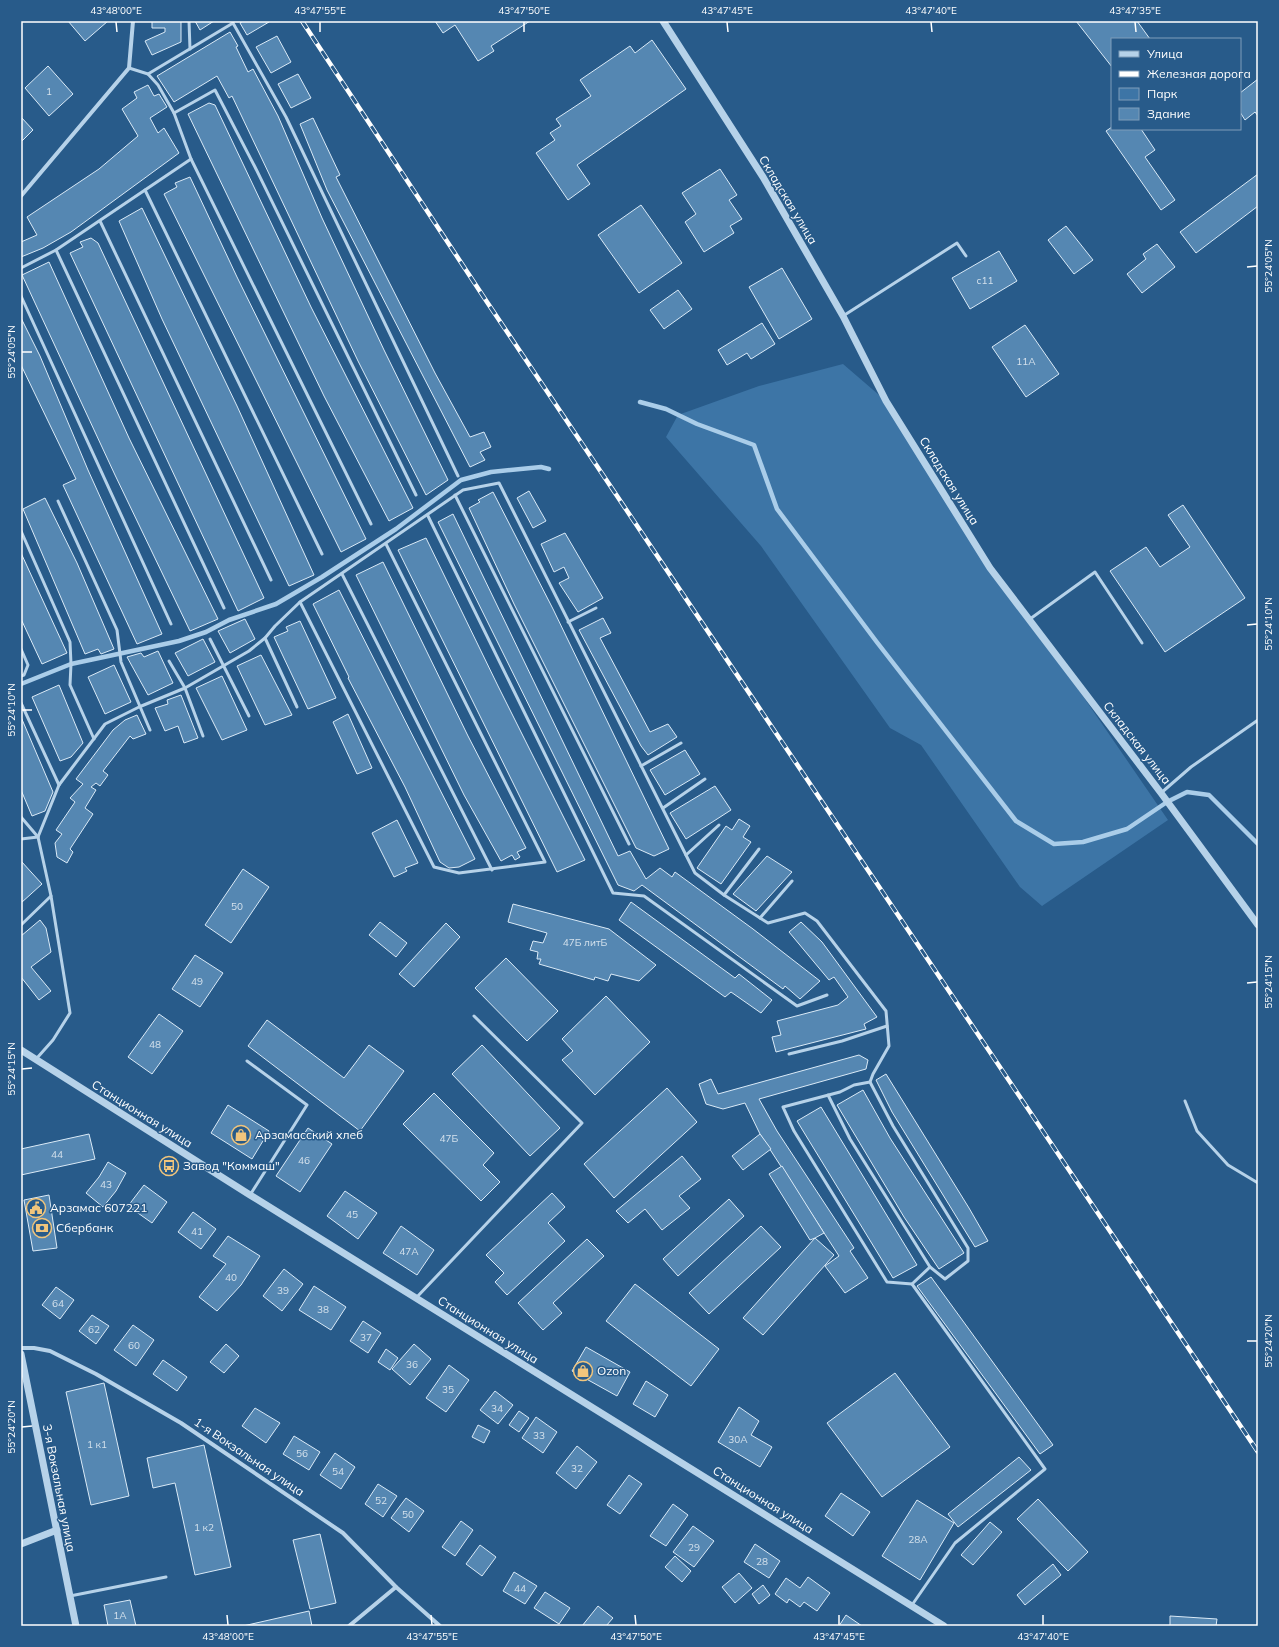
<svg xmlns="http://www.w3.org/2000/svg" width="1279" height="1647" font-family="Mulish,sans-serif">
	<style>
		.green { fill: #3d75a6 }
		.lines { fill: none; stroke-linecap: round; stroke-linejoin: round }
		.stream { stroke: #aacde9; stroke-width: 4.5 }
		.building { fill: #5587b2; stroke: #daeaf7 }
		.service { stroke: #b6d2e9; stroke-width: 3 }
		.minor { stroke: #b6d2e9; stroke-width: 4 }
		.tertiary { stroke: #b6d2e9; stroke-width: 7 }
		.rail-casing { stroke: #fff; stroke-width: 4.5 }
		.rail { stroke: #285b8a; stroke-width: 3; stroke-dasharray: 9; stroke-linecap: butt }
		.ticks { fill: none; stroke: #fff; stroke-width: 1.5 }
		.labels { text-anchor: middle; stroke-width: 3; stroke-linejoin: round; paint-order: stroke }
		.number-label { font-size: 10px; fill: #d4e1ec }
		.street-label { font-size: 12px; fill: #fff; stroke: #285b8a }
		.poi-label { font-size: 12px; fill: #fff; stroke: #285b8a; text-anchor: start }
		.neatline { fill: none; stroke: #fff; stroke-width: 1.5 }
		.ticks-label { font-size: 10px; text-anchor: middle; fill: #fff }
	</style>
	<rect width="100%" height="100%" fill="#285b8a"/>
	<path class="green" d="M843,364L886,401L990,568L1030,619L1168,820L1042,906L1020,887L921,745L890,728L761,546L666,437L678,415L759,386Z"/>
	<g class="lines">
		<g class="stream">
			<path d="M640,402L666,409L697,424L754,445L777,509L876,641L1016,821L1054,844L1083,842L1127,829L1167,802L1187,792L1209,795L1258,844"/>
			<path d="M21,684L71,664L179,641L206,632L229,620L276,604L322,577L396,529L461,480L491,472L541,467L549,469"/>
		</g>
	</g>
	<g class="building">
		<path d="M68,21H108L85,41Z"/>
		<path d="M152,21H181V42L152,55L145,41L165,32V28H152Z"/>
		<path d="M195,21H214L200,30Z"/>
		<path d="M243,21H268L269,22L247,35L240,23Z"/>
		<path d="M435,21H530L491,46L494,51L478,61L455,25L443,33Z"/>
		<path d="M1076,21H1137L1150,39H1112V67Z"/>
		<path d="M230,32L238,46L236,47L248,72L253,69L278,116L322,218L384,350L448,480L426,495L358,361L232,96L229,98L217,76L174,102L157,76Z"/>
		<path d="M277,36L291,62L271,73L256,47Z"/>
		<path d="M652,40L686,89L577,165L590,184L568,200L536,153L555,140L550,133L561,126L556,119L591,96L580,80L630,46L635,53Z"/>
		<path d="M48,66L73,94L49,116L25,88Z"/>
		<path d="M298,74L311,98L291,108L278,84Z"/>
		<path d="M1258,79V116L1255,112L1245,120L1240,112V93Z"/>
		<path d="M148,85L154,96L159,94L167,107L150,118L158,133L164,128L179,153L71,232L43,248L21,257V242L37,235L27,217L99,169L138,136L122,109L137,98L134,92Z"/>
		<path d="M209,103L215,105L311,307L413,508L389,521L324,396L188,114Z"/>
		<path d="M21,117L33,130L21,142Z"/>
		<path d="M313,118L340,175L336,177L435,373L470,437L484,432L491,447L480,452L485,460L470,467L327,190L300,124Z"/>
		<path d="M1112,127V129H1141L1155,150L1145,157L1175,200L1161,210L1106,131Z"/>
		<path d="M720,169L737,195L729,200L742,219L730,226L734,233L704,252L685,222L696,214L682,193Z"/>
		<path d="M1258,174V206L1196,253L1180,232Z"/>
		<path d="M190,177L237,277L366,539L341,552L164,194L177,187L175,183Z"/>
		<path d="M641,205L682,263L639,293L598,235Z"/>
		<path d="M142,208L237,406L314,575L289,586L162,319L119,221Z"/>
		<path d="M1066,226L1093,260L1074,274L1048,240Z"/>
		<path d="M91,238L98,243L264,598L238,611L70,253L83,247L80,242Z"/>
		<path d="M1157,244L1175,267L1142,293L1127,274L1146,259L1143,254Z"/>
		<path d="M999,251L1017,281L970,309L952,278Z"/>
		<path d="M49,262L129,438L218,619L190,631L115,475L22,275Z"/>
		<path d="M782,268L812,319L779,339L749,287Z"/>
		<path d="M678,290L692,309L664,329L650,310Z"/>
		<path d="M21,318L40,356L88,470L162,634L137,644L63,485L76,479L21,365Z"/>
		<path d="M762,323L775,344L751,359L747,353L727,365L718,350Z"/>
		<path d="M1025,325L1059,374L1026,397L992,347Z"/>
		<path d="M529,491L546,521L533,528L517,498Z"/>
		<path d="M493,492L553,609L669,849L654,856L636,848L514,604L469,508L480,502L478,500Z"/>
		<path d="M45,498L77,563L114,649L101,654L98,649L85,654L23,509Z"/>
		<path d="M1183,505L1245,598L1165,652L1110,571L1146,547L1160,567L1190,547L1168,515Z"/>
		<path d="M453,514L618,856L630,851L646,879L660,868L672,877L675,872L753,929L820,981L800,999L785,986L783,989L642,885L634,891L618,885L438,522Z"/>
		<path d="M565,533L603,598L578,612L559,583L569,578L564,567L554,572L541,544Z"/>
		<path d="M426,538L498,686L585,860L557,872L398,550Z"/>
		<path d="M21,553L67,653L42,664L21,619Z"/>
		<path d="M383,562L468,736L526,848L517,852L520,857L515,860L512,855L501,861L464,795L356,575Z"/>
		<path d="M339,590L475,859L459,867L449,868L440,862L405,787L348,678L349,677L313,604Z"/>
		<path d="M603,618L611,633L600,638L650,732L668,724L677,737L648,755L641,746L579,630Z"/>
		<path d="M245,619L255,639L230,653L218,631Z"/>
		<path d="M300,621L336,698L308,709L274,637L288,631L286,627Z"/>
		<path d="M203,639L215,662L188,676L175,653Z"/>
		<path d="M158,651L173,683L148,695L127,657L141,653L144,657Z"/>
		<path d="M261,655L292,715L265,725L237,666Z"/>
		<path d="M114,665L131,702L105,714L88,677Z"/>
		<path d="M222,676L247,730L222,740L196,688Z"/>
		<path d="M59,685L83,743L71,757L60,761L32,697Z"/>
		<path d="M181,695L198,738L184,743L178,726L165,731L155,708L168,704L167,700Z"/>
		<path d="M348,714L372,768L357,774L333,722Z"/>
		<path d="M137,715L146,734L133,739L130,736L103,771L108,775L100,786L96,783L91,787L96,790L85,808L93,814L70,849L73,852L67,863L57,857L55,843L62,834L56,830L75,802L70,798L83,784L76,779L113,730L125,720Z"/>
		<path d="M21,717L53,792L45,811L32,816L21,790Z"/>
		<path d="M685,750L700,774L665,795L650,770Z"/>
		<path d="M715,786L731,810L686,839L670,813Z"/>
		<path d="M739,819L750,826L743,837L751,842L721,884L697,868L726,826L732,830Z"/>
		<path d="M397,820L418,863L405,868L407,871L394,877L372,833Z"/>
		<path d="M767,856L792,872L756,911L733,894Z"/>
		<path d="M21,861L42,884L21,903Z"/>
		<path d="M243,869L269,887L231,943L205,925Z"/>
		<path d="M631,902L735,978L739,974L772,1000L761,1013L731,992L725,997L619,920Z"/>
		<path d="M513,904L609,929L656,965L639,981L611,974L608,981L595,977L594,980L539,964L541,959H537L538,952L530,950L533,941L543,943L547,933L508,922Z"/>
		<path d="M40,920L46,928L51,952L31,967L51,991L39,1000L21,977V936Z"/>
		<path d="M380,922L407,943L396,957L369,935Z"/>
		<path d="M801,922L822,942L877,1017L864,1024L866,1029L776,1052L772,1037L781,1035L777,1021L838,1005L848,997L834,977L829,980L789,932Z"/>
		<path d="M446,923L460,937L414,987L399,974Z"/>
		<path d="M195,955L223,973L200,1007L172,989Z"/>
		<path d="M506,958L558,1011L527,1041L475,988Z"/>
		<path d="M606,996L650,1042L595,1095L562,1060L573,1051L562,1039Z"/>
		<path d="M159,1014L183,1031L152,1074L128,1057Z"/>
		<path d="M267,1020L344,1078L369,1045L404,1071L360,1131L248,1046Z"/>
		<path d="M482,1045L560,1128L530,1156L452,1074Z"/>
		<path d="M859,1055L868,1060L866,1069L759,1099L777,1131L854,1248L850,1251L868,1278L845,1293L825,1266L839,1256L760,1134L745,1103L723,1109L706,1104L699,1084L711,1079L718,1094Z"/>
		<path d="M886,1074L969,1208L988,1241L975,1247L892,1112L876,1080Z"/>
		<path d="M667,1088L697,1122L614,1198L584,1164Z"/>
		<path d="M863,1090L890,1138L964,1253L939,1269L904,1217L837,1105Z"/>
		<path d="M434,1093L494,1153L483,1165L500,1182L481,1201L403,1124Z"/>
		<path d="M228,1105L269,1131L252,1159L211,1133Z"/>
		<path d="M821,1107L917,1265L893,1278L797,1121Z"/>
		<path d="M308,1128L332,1144L300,1192L276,1176Z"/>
		<path d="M89,1134L95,1159L21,1175V1149Z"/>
		<path d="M760,1134L771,1149L743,1170L732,1156Z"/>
		<path d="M682,1156L701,1179L679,1196L690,1208L662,1230L645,1209L628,1223L616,1211Z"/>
		<path d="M108,1162L126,1173L116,1191L103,1207L86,1193L99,1177Z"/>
		<path d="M782,1166L824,1233L815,1238L810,1240L769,1174Z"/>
		<path d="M144,1185L167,1202L152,1223L128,1206Z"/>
		<path d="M345,1191L377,1213L358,1239L327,1216Z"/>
		<path d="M552,1193L565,1207L548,1223L565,1241L507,1295L495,1282L504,1273L486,1255Z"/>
		<path d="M49,1195L57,1248L33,1251L24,1200Z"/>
		<path d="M729,1199L744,1216L678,1276L663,1259Z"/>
		<path d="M193,1212L216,1229L201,1249L178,1232Z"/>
		<path d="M401,1226L434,1250L417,1275L383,1253Z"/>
		<path d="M761,1226L781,1247L709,1314L689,1293Z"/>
		<path d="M228,1236L260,1256L241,1285L217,1311L199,1297L226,1264L213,1256Z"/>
		<path d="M815,1238L834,1255L763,1335L743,1318Z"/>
		<path d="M587,1239L604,1256L553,1303L562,1313L543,1330L518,1303Z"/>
		<path d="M284,1269L303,1284L282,1311L263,1296Z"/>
		<path d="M931,1277L1053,1445L1040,1454L917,1286Z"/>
		<path d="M635,1284L719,1349L691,1386L606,1321Z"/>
		<path d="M314,1286L346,1307L331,1330L299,1310Z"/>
		<path d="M56,1287L74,1300L60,1319L42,1305Z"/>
		<path d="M92,1315L109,1326L96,1344L79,1331Z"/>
		<path d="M363,1321L381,1333L368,1353L350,1341Z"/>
		<path d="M133,1325L154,1340L136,1366L114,1350Z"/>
		<path d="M226,1344L239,1356L224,1373L210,1362Z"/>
		<path d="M414,1344L431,1359L410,1385L392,1369Z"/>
		<path d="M586,1347L630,1372L617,1396L572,1371Z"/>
		<path d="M386,1349L398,1358L390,1370L378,1362Z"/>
		<path d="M163,1360L187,1377L177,1391L153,1374Z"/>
		<path d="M449,1365L469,1380L446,1412L426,1398Z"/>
		<path d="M895,1373L950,1447L882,1497L827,1423Z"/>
		<path d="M646,1381L668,1395L655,1417L633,1404Z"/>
		<path d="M104,1383L129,1496L91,1505L66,1392Z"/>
		<path d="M495,1391L513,1405L498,1424L480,1410Z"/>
		<path d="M739,1407L759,1421L751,1435L772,1447L760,1467L718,1442Z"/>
		<path d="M255,1408L280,1423L266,1443L242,1426Z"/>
		<path d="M519,1411L529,1418L519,1432L509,1425Z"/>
		<path d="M536,1417L557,1432L543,1453L522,1438Z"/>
		<path d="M478,1425L490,1431L484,1443L472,1437Z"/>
		<path d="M294,1436L320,1452L309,1470L283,1454Z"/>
		<path d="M204,1445L231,1567L195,1575L175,1483L153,1488L147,1458Z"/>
		<path d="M577,1446L597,1462L576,1489L556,1473Z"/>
		<path d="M335,1453L355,1467L341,1489L320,1475Z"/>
		<path d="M1019,1457L1031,1470L958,1527L948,1514Z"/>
		<path d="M629,1475L642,1484L620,1514L607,1505Z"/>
		<path d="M378,1484L397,1496L383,1517L365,1504Z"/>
		<path d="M841,1493L870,1512L853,1536L825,1516Z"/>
		<path d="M406,1498L424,1511L409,1532L391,1518Z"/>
		<path d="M1038,1499L1088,1552L1068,1571L1017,1519Z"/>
		<path d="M917,1500L954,1523L920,1580L882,1556Z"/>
		<path d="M673,1504L688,1515L666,1546L650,1536Z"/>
		<path d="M461,1521L473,1530L455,1556L442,1547Z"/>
		<path d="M990,1522L1002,1532L973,1565L961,1555Z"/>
		<path d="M693,1526L714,1541L694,1567L673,1552Z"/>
		<path d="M320,1534L336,1603L310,1609L293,1540Z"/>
		<path d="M755,1544L780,1561L769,1578L744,1562Z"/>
		<path d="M480,1545L496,1557L482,1576L466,1564Z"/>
		<path d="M675,1556L691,1571L682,1582L665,1567Z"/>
		<path d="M1053,1564L1061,1575L1025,1605L1017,1595Z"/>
		<path d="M514,1572L537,1586L525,1604L503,1591Z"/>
		<path d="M739,1573L752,1588L735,1603L722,1587Z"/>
		<path d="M808,1577L830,1593L817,1611L804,1602L800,1607L789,1599L787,1603L775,1594L786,1578L800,1588Z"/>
		<path d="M763,1585L770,1595L759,1604L752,1594Z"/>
		<path d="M545,1592L570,1608L559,1624L534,1608Z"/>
		<path d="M130,1600L136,1626H108L104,1605Z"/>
		<path d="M598,1606L613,1618L606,1626H582Z"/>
		<path d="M309,1611L312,1626H243Z"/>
		<path d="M846,1615L862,1626H839Z"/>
		<path d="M1170,1616L1217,1619L1216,1626H1170Z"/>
	</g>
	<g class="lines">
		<g class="service">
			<path d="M189,21L190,49"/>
			<path d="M129,68L148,74L233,23L286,117L458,476"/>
			<path d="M148,74L158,85L174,113"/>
			<path d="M191,159L371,524"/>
			<path d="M145,190L322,554"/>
			<path d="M100,221L271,580"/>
			<path d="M56,250L224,608"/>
			<path d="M21,268L56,250L191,159L174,113L215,90L255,167L416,495"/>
			<path d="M21,296L171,624"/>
			<path d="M843,316L957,243L966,256"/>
			<path d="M455,495L629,844"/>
			<path d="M58,501L117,630L121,662L150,730"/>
			<path d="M428,516L613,893L644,896L797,1006L827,995"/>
			<path d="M21,531L70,642L71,664L70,685L94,739"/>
			<path d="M342,574L492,870"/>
			<path d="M300,602L434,867L459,873L545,862L386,544"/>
			<path d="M1030,619L1095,572L1142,643"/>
			<path d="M568,622L596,608"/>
			<path d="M265,638L297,707"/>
			<path d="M210,639L249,716"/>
			<path d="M21,649L28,665L24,675L21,676"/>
			<path d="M169,661L185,688L203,736"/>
			<path d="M21,703L59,785"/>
			<path d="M641,766L681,743"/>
			<path d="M1161,793L1191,767L1258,720"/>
			<path d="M663,808L705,779"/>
			<path d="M21,817L38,837"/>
			<path d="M21,839L38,837"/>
			<path d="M686,855L719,825"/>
			<path d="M724,895L759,849"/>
			<path d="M760,918L792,881"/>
			<path d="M21,925L51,896"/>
			<path d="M789,1054L842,1041L887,1026"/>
			<path d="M37,1058L53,1040L70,1013L51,896L38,837L59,785L105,724L139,707L185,688L249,651L265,638L275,626L300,602L463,490L499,483L695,873L724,895L768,923L805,913L817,921L886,1011L889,1046L873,1074L870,1082L893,1126L968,1248V1261L945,1279L930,1267L912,1284L1045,1469L955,1543L912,1605"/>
			<path d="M247,1061L307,1105L250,1195"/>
			<path d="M870,1082L854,1085L840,1092L783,1107L794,1131L887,1282L912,1284"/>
			<path d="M828,1095L850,1139L930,1267"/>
			<path d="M1185,1101L1197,1131L1228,1165L1258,1183"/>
			<path d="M416,1298L582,1123L474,1016"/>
			<path d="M70,1596L166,1577"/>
		</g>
		<g class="minor">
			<path d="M21,196L129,68L133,21"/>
			<path d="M21,1348H34L50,1351L96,1374L181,1423L343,1533L396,1587L440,1626"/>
			<path d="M349,1626L396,1587"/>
		</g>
		<g class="tertiary">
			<path d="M663,21L763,177L843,316L886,401L990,568L1161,793L1258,925"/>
			<path d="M21,1050L250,1195L944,1626"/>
			<path d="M21,1354L76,1626"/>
			<path d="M21,1544L57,1530"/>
		</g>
		<g class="rail-casing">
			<path id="rail" d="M302,21L487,302L1258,1452"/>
		</g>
		<use href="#rail" class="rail"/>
	</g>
	<path class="ticks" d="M116,22L117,32M320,22V32M524,22V32M727,22L728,32M931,22L932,32M1135,22L1136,32M1247,267L1257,266M22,352H32M1247,625L1257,624M22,710H32M1247,983L1257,982M22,1069L32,1068M1247,1341H1257M22,1427L32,1426M227,1615L228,1625M431,1615L432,1625M635,1615L636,1625M839,1615V1625M1043,1615V1625"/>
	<defs>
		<g id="shop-ring" transform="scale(1)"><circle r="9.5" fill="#285b8a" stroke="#f1c57c" stroke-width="1.5"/><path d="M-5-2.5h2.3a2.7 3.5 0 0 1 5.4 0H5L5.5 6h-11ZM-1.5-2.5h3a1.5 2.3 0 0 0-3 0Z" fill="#f1c57c"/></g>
		<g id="bus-ring" transform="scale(1)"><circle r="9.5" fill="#285b8a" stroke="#f1c57c" stroke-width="1.5"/><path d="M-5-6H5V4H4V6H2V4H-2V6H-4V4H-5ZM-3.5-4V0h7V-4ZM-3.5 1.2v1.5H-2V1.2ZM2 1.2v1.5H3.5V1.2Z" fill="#f1c57c"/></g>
		<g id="civic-ring" transform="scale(1)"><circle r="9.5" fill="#285b8a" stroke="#f1c57c" stroke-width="1.5"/><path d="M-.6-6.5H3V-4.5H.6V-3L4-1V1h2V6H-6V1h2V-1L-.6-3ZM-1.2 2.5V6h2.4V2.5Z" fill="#f1c57c"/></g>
		<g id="bank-ring" transform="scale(1)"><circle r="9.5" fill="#285b8a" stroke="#f1c57c" stroke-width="1.5"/><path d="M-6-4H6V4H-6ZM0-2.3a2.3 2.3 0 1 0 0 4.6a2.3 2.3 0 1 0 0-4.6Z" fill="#f1c57c"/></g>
	</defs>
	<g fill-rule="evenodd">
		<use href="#shop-ring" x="241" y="1135"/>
		<use href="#bus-ring" x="169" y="1166"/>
		<use href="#civic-ring" x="36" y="1208"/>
		<use href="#bank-ring" x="42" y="1228"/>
		<use href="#shop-ring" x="583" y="1371"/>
	</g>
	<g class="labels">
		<g class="number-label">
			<text x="49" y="95">1</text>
			<text x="985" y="284">с11</text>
			<text x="1026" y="365">11А</text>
			<text x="237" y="910">50</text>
			<text x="585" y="946">47Б литБ</text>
			<text x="197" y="985">49</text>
			<text x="155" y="1048">48</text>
			<text x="449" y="1142">47Б</text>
			<text x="57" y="1158">44</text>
			<text x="304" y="1164">46</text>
			<text x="106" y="1188">43</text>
			<text x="352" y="1218">45</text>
			<text x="197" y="1235">41</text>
			<text x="409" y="1255">47А</text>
			<text x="231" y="1281">40</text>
			<text x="283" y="1294">39</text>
			<text x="58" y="1307">64</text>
			<text x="323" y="1313">38</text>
			<text x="94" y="1333">62</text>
			<text x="366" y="1341">37</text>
			<text x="134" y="1349">60</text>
			<text x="412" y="1368">36</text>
			<text x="448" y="1393">35</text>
			<text x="497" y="1412">34</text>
			<text x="539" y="1439">33</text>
			<text x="738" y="1443">30А</text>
			<text x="97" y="1448">1 к1</text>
			<text x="302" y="1457">56</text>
			<text x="577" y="1472">32</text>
			<text x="338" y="1475">54</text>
			<text x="381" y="1504">52</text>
			<text x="408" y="1518">50</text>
			<text x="204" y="1531">1 к2</text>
			<text x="918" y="1543">28А</text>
			<text x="694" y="1551">29</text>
			<text x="762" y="1565">28</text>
			<text x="520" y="1592">44</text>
			<text x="120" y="1619">1А</text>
		</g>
		<g class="street-label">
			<text transform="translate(788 200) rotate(59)" y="4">Складская улица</text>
			<text transform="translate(949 481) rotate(58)" y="4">Складская улица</text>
			<text transform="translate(1137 743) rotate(52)" y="4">Складская улица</text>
			<text transform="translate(142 1114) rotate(32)" y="4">Станционная улица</text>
			<text transform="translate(488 1330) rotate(32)" y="4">Станционная улица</text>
			<text transform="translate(249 1457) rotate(34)" y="4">1-я Вокзальная улица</text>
			<text transform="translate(59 1488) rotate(79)" y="4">3-я Вокзальная улица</text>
			<text transform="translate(763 1500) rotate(32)" y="4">Станционная улица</text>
		</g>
		<g class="poi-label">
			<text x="255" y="1139">Арзамасский хлеб</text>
			<text x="183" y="1170">Завод "Коммаш"</text>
			<text x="50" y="1212">Арзамас 607221</text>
			<text x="56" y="1232">Сбербанк</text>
			<text x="597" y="1375">Ozon</text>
		</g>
	</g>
	<rect width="1279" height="1647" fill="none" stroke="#285b8a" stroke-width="44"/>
	<rect x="1111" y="38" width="130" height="92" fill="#285b8a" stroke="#7e9db9"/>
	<rect x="1119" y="51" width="20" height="6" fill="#b6d2e9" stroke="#7e9db9"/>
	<text x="1147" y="58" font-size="12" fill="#ffffff">Улица</text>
	<rect x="1119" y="71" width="20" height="6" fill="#ffffff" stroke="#7e9db9"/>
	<text x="1147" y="78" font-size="12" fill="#ffffff">Железная дорога</text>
	<rect x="1119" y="88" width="20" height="12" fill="#3d75a6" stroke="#7e9db9"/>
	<text x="1147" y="98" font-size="12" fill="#ffffff">Парк</text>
	<rect x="1119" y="108" width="20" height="12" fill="#5587b2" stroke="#7e9db9"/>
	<text x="1147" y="118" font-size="12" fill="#ffffff">Здание</text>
	<rect x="22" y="22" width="1235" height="1603" class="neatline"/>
	<g class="ticks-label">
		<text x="116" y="14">43°48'00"E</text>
		<text x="320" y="14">43°47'55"E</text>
		<text x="524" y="14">43°47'50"E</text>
		<text x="727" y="14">43°47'45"E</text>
		<text x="931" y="14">43°47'40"E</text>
		<text x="1135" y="14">43°47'35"E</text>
		<text transform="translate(1268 266) rotate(-90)" y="4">55°24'05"N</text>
		<text transform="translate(11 352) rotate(-90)" y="4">55°24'05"N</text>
		<text transform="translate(1268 624) rotate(-90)" y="4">55°24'10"N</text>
		<text transform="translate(11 710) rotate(-90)" y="4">55°24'10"N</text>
		<text transform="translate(1268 982) rotate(-90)" y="4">55°24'15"N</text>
		<text transform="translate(11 1069) rotate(-90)" y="4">55°24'15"N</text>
		<text transform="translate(1268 1341) rotate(-90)" y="4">55°24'20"N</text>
		<text transform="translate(11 1427) rotate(-90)" y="4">55°24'20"N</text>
		<text x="228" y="1640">43°48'00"E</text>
		<text x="432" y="1640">43°47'55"E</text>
		<text x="636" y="1640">43°47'50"E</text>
		<text x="839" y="1640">43°47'45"E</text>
		<text x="1043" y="1640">43°47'40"E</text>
	</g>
</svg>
